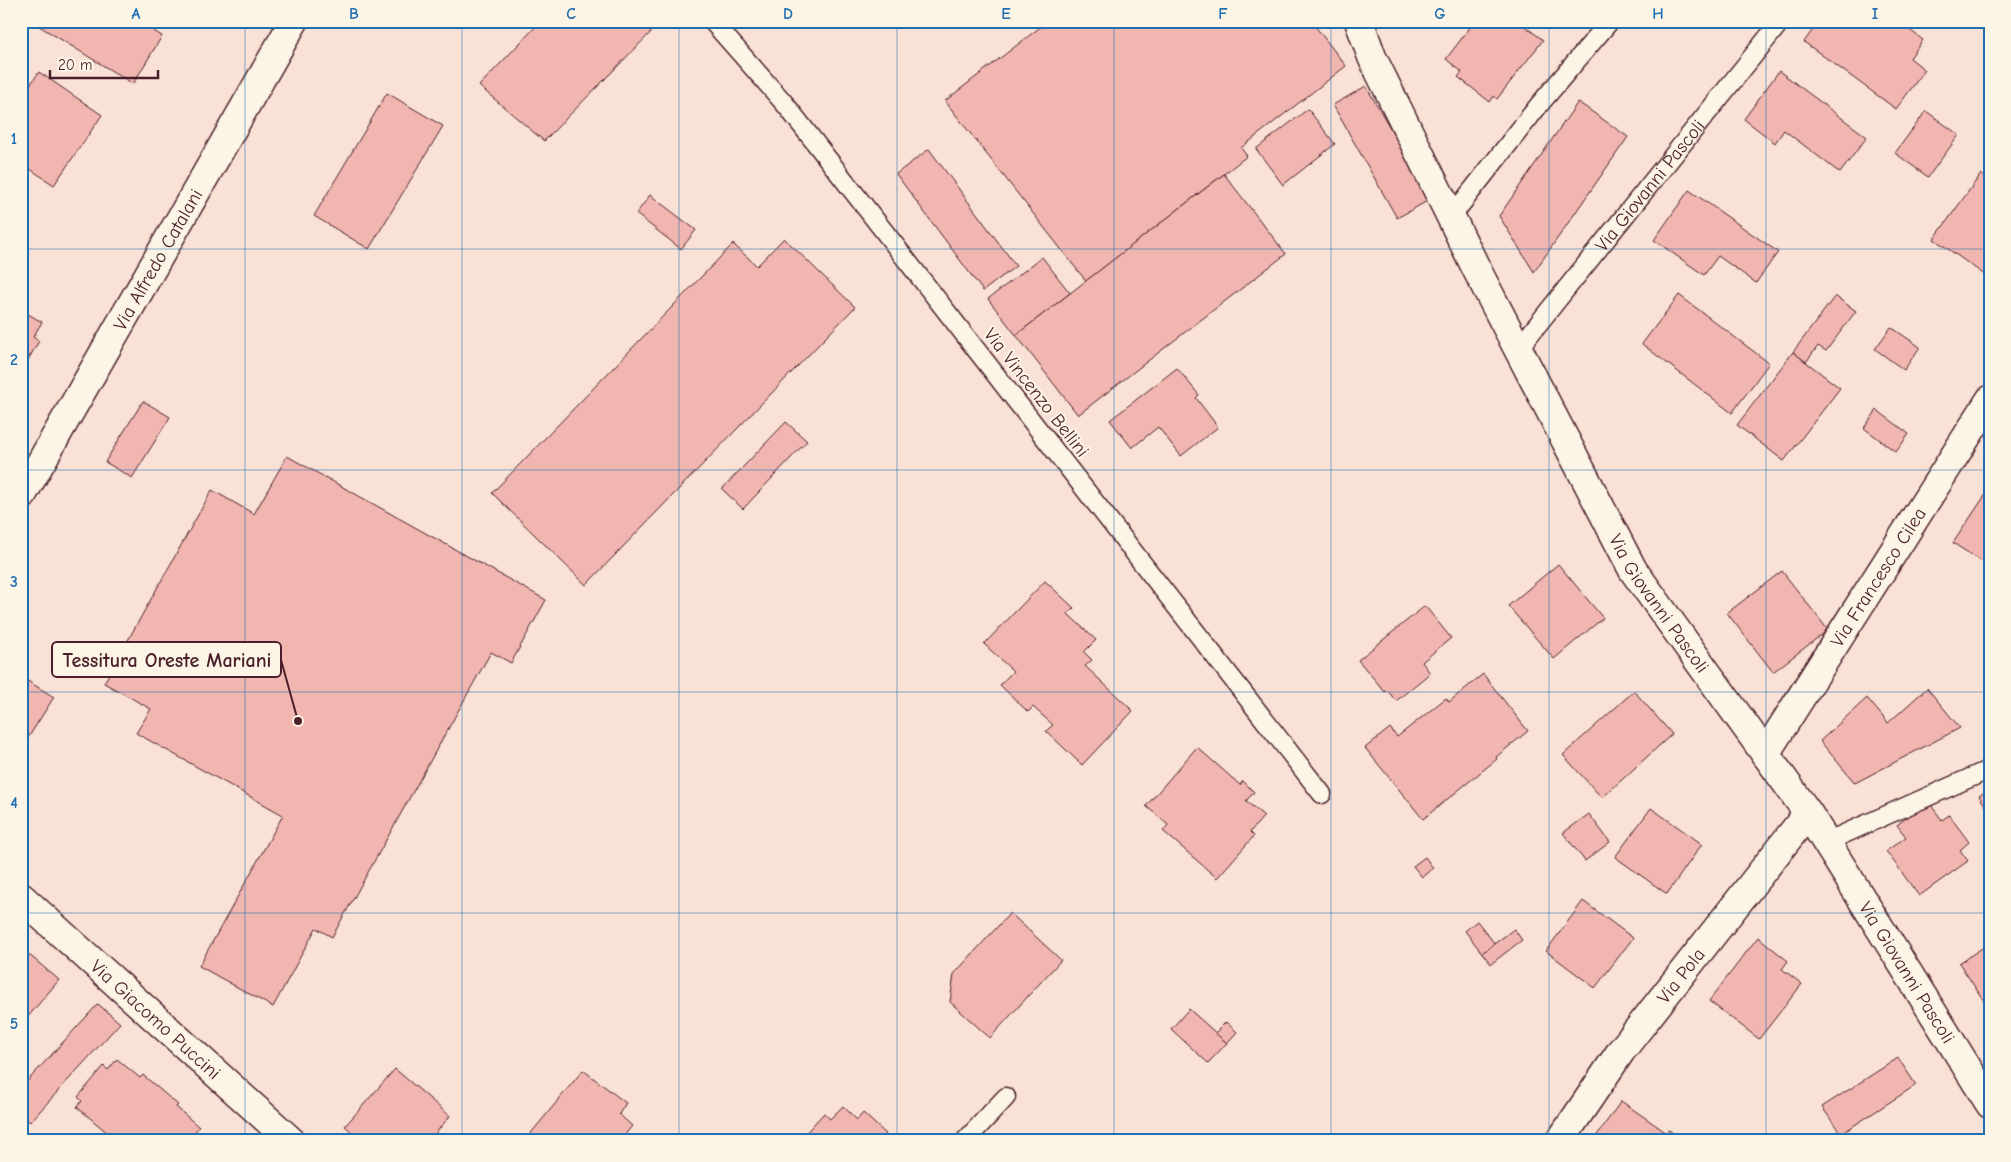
<svg xmlns="http://www.w3.org/2000/svg" width="2011" height="1162" font-family="'Comic Neue',sans-serif">
	<style>
		.building { fill: #f2b6b1; stroke: #4a1f2b }
		.lines { fill: none; stroke-linecap: round; stroke-linejoin: round }
		.lane-casing { stroke: #4a1f2b; stroke-width: 21 }
		.street-casing { stroke: #4a1f2b; stroke-width: 31 }
		.secondary-casing { stroke: #4a1f2b; stroke-width: 31 }
		.lane { stroke: #fcf5e5; stroke-width: 18 }
		.street { stroke: #fcf5e5; stroke-width: 28 }
		.secondary { stroke: #fcf5e5; stroke-width: 28 }
		.grid { fill: none; stroke: #1f6fb2; stroke-width: 1; stroke-opacity: 0.55 }
		.labels { text-anchor: middle; stroke-width: 4; stroke-linejoin: round; paint-order: stroke }
		.street-label { font-size: 19px; fill: #4a1f2b; stroke: #fcf5e5 }
		.leader { fill: none; stroke: #4a1f2b; stroke-width: 2 }
		.callout-dot { fill: #4a1f2b; stroke: #fcf5e5; stroke-width: 2 }
		.callout { fill: #fcf5e5; stroke: #4a1f2b; stroke-width: 2 }
		.callout-label { font-size: 20px; text-anchor: middle; font-weight: bold; fill: #4a1f2b }
		.neatline { fill: none; stroke: #1f6fb2; stroke-width: 2 }
		.grid-label { font-size: 16px; text-anchor: middle; font-weight: bold; fill: #1f6fb2 }
	</style>
	<rect width="100%" height="100%" fill="#f9e2d5"/>
	<filter id="ink" filterUnits="userSpaceOnUse"><feTurbulence type="fractalNoise" baseFrequency=".02" numOctaves="2"/><feDisplacementMap in="SourceGraphic" scale="10" xChannelSelector="R" yChannelSelector="G"/><feConvolveMatrix kernelMatrix="1 2 1 2 8 2 1 2 1" color-interpolation-filters="sRGB"/></filter>
	<g filter="url(#ink)">
		<g class="building">
			<path d="M31,21H137L162,36L133,84Z"/>
			<path d="M541,21H662L544,141L479,86Z"/>
			<path d="M1048,21H1311L1346,66L1241,148L1247,156L1086,281L945,101Z"/>
			<path d="M1475,21H1518L1543,40L1497,99L1494,96L1490,102L1458,77L1462,72L1446,59Z"/>
			<path d="M1819,21H1898L1923,40L1910,58L1925,70L1896,109L1804,42Z"/>
			<path d="M1779,71L1867,137L1840,173L1784,130L1775,143L1744,119Z"/>
			<path d="M39,72L102,115L54,185L21,163V98Z"/>
			<path d="M1366,86L1431,199L1397,218L1333,105Z"/>
			<path d="M387,93L443,126L369,249L314,216Z"/>
			<path d="M1578,102L1628,137L1534,272L1499,216Z"/>
			<path d="M1308,109L1335,144L1283,185L1256,149Z"/>
			<path d="M1926,111L1959,135L1928,177L1895,153Z"/>
			<path d="M929,149L1016,266L983,291L896,174Z"/>
			<path d="M1224,174L1286,254L1078,415L1016,335Z"/>
			<path d="M1981,174L1990,181L1989,278L1934,239Z"/>
			<path d="M1689,190L1778,252L1756,283L1718,256L1704,275L1654,240Z"/>
			<path d="M650,195L696,230L681,249L636,214Z"/>
			<path d="M784,238L855,307L586,585L492,493L733,244L757,266Z"/>
			<path d="M1042,257L1070,293L1016,335L988,299Z"/>
			<path d="M1679,295L1769,363L1732,413L1642,344Z"/>
			<path d="M1835,296L1856,311L1826,351L1818,346L1806,362L1793,352Z"/>
			<path d="M21,310L42,322L33,337L39,341L21,372Z"/>
			<path d="M1891,327L1920,347L1904,370L1875,349Z"/>
			<path d="M1793,352L1840,388L1784,461L1737,425Z"/>
			<path d="M1177,368L1199,395L1196,398L1218,427L1181,456L1158,427L1132,448L1110,420Z"/>
			<path d="M143,401L170,417L132,478L105,462Z"/>
			<path d="M1877,410L1909,434L1896,452L1864,428Z"/>
			<path d="M786,422L807,441L743,509L722,489Z"/>
			<path d="M287,456L546,600L511,663L491,652L332,937L316,928L273,1007L199,966L283,815L136,733L151,709L104,683L212,490L254,514Z"/>
			<path d="M1990,488V567L1953,543Z"/>
			<path d="M1558,564L1603,618L1554,659L1508,606Z"/>
			<path d="M1782,571L1828,630L1773,672L1727,613Z"/>
			<path d="M1045,581L1074,608L1068,614L1096,640L1084,652L1092,660L1085,666L1133,711L1082,765L1046,731L1053,725L1033,707L1028,712L1000,685L1013,671L984,644Z"/>
			<path d="M1425,606L1451,638L1422,662L1430,673L1396,701L1387,690L1385,692L1358,660Z"/>
			<path d="M1483,674L1528,731L1496,757L1497,759L1423,819L1365,748L1390,728L1397,737L1446,698L1449,702Z"/>
			<path d="M21,677L54,697L21,749Z"/>
			<path d="M1927,688L1960,728L1855,783L1820,741L1867,698L1888,723Z"/>
			<path d="M1634,691L1672,734L1602,798L1563,755Z"/>
			<path d="M1197,747L1240,785L1243,781L1254,792L1246,801L1264,816L1250,832L1254,836L1217,878L1163,831L1168,825L1146,806Z"/>
			<path d="M1990,789V813L1979,796Z"/>
			<path d="M1928,801L1942,820L1949,815L1969,842L1960,850L1968,861L1919,896L1886,851L1906,837L1897,825Z"/>
			<path d="M1651,808L1702,844L1667,894L1615,857Z"/>
			<path d="M1589,814L1610,842L1585,861L1563,833Z"/>
			<path d="M1425,857L1433,868L1422,877L1413,866Z"/>
			<path d="M1583,901L1633,938L1595,988L1546,951Z"/>
			<path d="M1010,913L1061,960L990,1038L950,1002L954,974Z"/>
			<path d="M1477,921L1495,944L1482,953L1465,931Z"/>
			<path d="M1514,929L1522,940L1491,964L1482,953Z"/>
			<path d="M1758,937L1788,961L1782,969L1802,984L1759,1039L1709,1001Z"/>
			<path d="M1990,943V1010L1959,963Z"/>
			<path d="M21,948L59,980L21,1025Z"/>
			<path d="M98,1004L120,1023L30,1122L21,1114V1088Z"/>
			<path d="M1189,1009L1227,1043L1208,1063L1171,1029Z"/>
			<path d="M1226,1022L1237,1032L1227,1043L1215,1033Z"/>
			<path d="M1898,1058L1916,1085L1841,1134L1822,1107Z"/>
			<path d="M117,1059L140,1078L143,1075L178,1105L176,1107L199,1127L187,1141H117L77,1107L82,1101L78,1097L104,1066L108,1070Z"/>
			<path d="M395,1069L450,1116L429,1141H362L345,1126Z"/>
			<path d="M583,1070L626,1103L619,1114L632,1126L620,1141H531L527,1138Z"/>
			<path d="M1621,1101L1667,1133L1669,1130L1683,1141H1593Z"/>
			<path d="M843,1106L857,1120L863,1113L886,1134L880,1141H806L802,1137L824,1113L830,1119Z"/>
		</g>
		<g class="lines">
			<g class="lane-casing">
				<g id="lane">
					<path d="M712,21L785,104L1322,794"/>
					<path d="M1451,217L1539,105L1610,21"/>
					<path id="s1" d="M1518,349L1781,21"/>
					<path d="M1826,842L1990,769"/>
					<path d="M965,1141L1006,1097"/>
				</g>
			</g>
			<g class="street-casing">
				<g id="street">
					<path id="s2" d="M1359,21L1372,57L1478,272L1633,570L1808,813L1990,1104"/>
					<path id="s3" d="M1765,754L1990,400"/>
					<path id="s4" d="M21,897L291,1141"/>
					<path id="s5" d="M1560,1141L1621,1051L1808,813"/>
				</g>
			</g>
			<g class="secondary-casing">
				<g id="secondary">
					<path id="s6" d="M21,497L294,21"/>
				</g>
			</g>
			<use href="#lane" class="lane"/>
			<use href="#street" class="street"/>
			<use href="#secondary" class="secondary"/>
		</g>
	</g>
	<path class="grid" d="M245,21V1141M462,21V1141M679,21V1141M897,21V1141M1114,21V1141M1331,21V1141M1549,21V1141M1766,21V1141M21,249H1990M21,470H1990M21,692H1990M21,913H1990"/>
	<g class="labels">
		<g class="street-label">
			<text dy="7" stroke="none"><textPath href="#s1" startOffset="210">Via Giovanni Pascoli</textPath></text>
			<text dy="7" stroke="none"><textPath href="#s6" startOffset="274">Via Alfredo Catalani</textPath></text>
			<text transform="translate(1037 392) rotate(52)" y="7">Via Vincenzo Bellini</text>
			<text dy="7" stroke="none"><textPath href="#s3" startOffset="210">Via Francesco Cilea</textPath></text>
			<text dy="7" stroke="none"><textPath href="#s2" startOffset="656">Via Giovanni Pascoli</textPath></text>
			<text dy="7" stroke="none"><textPath href="#s2" startOffset="1101">Via Giovanni Pascoli</textPath></text>
			<text dy="7" stroke="none"><textPath href="#s5" startOffset="205">Via Pola</textPath></text>
			<text dy="7" stroke="none"><textPath href="#s4" startOffset="182">Via Giacomo Puccini</textPath></text>
		</g>
	</g>
	<path class="leader" d="M298 721L281 660"/>
	<circle class="callout-dot" cx="298" cy="721" r="5"/>
	<rect class="callout" x="52" y="642" width="229" height="35" rx="5"/>
	<g class="callout-label">
		<text x="167" y="667">Tessitura Oreste Mariani</text>
	</g>
	<rect width="2011" height="1162" fill="none" stroke="#fcf5e5" stroke-width="55"/>
	<path d="M50 70v8h108v-8" fill="none" stroke="#4a1f2b" stroke-width="2.5"/>
	<text x="58" y="70" font-size="15" fill="#4a1f2b" stroke="#fcf5e5" stroke-width="4" paint-order="stroke">20 m</text>
	<rect x="28" y="28" width="1956" height="1106" class="neatline"/>
	<g class="grid-label">
		<text x="136" y="19">A</text>
		<text x="354" y="19">B</text>
		<text x="571" y="19">C</text>
		<text x="788" y="19">D</text>
		<text x="1006" y="19">E</text>
		<text x="1223" y="19">F</text>
		<text x="1440" y="19">G</text>
		<text x="1658" y="19">H</text>
		<text x="1875" y="19">I</text>
		<text x="14" y="144">1</text>
		<text x="14" y="365">2</text>
		<text x="14" y="587">3</text>
		<text x="14" y="808">4</text>
		<text x="14" y="1029">5</text>
	</g>
</svg>
